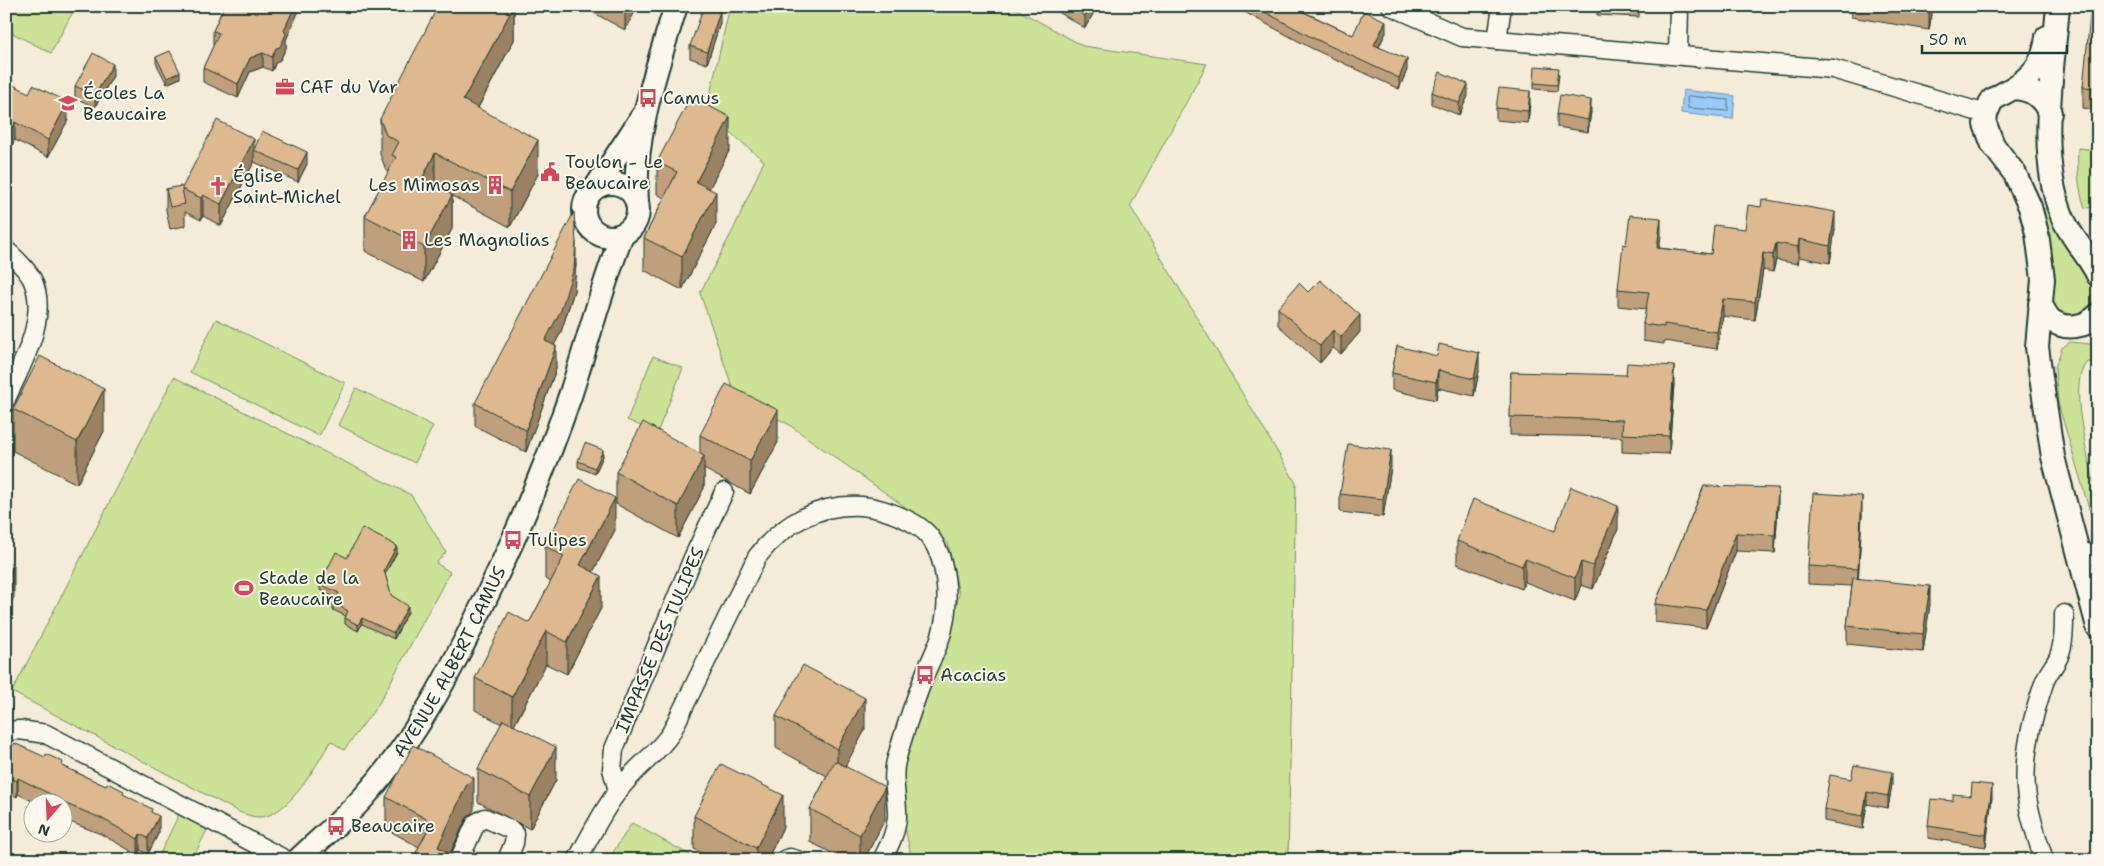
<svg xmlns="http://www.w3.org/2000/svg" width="2104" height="866" font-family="'Shantell Sans',sans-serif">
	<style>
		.green { fill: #cce297; stroke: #769066 }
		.water { fill: #9ccaf7; stroke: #6a92a9 }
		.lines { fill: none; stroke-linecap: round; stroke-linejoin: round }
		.shore { stroke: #517582; stroke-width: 1 }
		.minor-casing { stroke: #1f3d34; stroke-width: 21 }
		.tertiary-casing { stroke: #1f3d34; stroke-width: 26 }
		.minor { stroke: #fbf7ec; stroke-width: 18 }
		.tertiary { stroke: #fbf7ec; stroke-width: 22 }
		.wall { fill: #bf9f7b; stroke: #1f3d34 }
		.shaded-wall { fill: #9b8264; stroke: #1f3d34 }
		.building { fill: #deb98f; stroke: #1f3d34 }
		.labels { text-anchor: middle; stroke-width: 4; stroke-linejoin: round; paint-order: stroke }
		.poi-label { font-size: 18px; fill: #1f3d34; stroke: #fbf7ec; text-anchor: start }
		.street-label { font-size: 18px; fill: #1f3d34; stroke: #fbf7ec }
	</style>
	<rect width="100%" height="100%" fill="#f5ebd9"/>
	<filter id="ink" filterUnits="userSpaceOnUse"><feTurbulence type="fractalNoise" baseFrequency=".02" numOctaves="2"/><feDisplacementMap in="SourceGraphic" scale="10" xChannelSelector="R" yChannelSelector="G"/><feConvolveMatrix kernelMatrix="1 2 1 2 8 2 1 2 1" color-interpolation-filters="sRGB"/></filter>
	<g filter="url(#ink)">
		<g class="green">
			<path d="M6,6H76L51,53L6,30Z"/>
			<path d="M730,6H1011L1083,46L1207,64L1130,206L1296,483L1288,860H912L897,791L907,711L948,643L959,594L948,543L908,509L788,424L736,398L700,293L734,228L764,161L706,112Z"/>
			<path d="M2078,148L2098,150L2097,207L2085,208C2078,187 2077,170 2078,148Z"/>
			<path d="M2052,206L2095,287L2092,304L2074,317L2054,309L2050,299L2037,212Z"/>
			<path d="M216,319L345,383L319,436L190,372Z"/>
			<path d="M2070,342L2090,344L2098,352V363L2087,362C2067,384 2088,454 2094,483L2098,489V539L2058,403L2055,367L2062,348Z"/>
			<path d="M653,356L683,368L657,433L627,420Z"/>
			<path d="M174,377L411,495L446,552L436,563L450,572L378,705L344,750L331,741C317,763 289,818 258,817C252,817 245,814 239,812L12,692Z"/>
			<path d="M356,388L433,426L415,463L338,425Z"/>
			<path d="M179,814L207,830L192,860H157Z"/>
			<path d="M632,823L690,855L692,860H608Z"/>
		</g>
		<path class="water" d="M1683,90L1735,96L1733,119L1681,113Z"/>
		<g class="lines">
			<path class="shore" d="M1690,96L1728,100V111L1688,108L1687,98Z"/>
			<g class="minor-casing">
				<g id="minor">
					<path d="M1391,6L1462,37L1833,69L1986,114"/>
					<path d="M1497,40L1502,6"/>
					<path d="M1678,55L1679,6"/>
					<path d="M6,250C15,258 26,268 32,279C50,317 21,365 6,399"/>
					<path d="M2079,552L2098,555"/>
					<path d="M6,731L20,730L46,734L286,860"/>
					<path d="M618,791L612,769L614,749L693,558L724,492"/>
					<path d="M459,860L476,823L485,818L510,829L515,834L514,843L507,860"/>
					<path d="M577,860C593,832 607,801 629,778C643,762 659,751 671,733L757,557C782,524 819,503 862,506C882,508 917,520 930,537C947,560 950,600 943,628C940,644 931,659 925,674C914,703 904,731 896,761C891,780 898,798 897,817C896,833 889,846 882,860"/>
					<path d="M784,860L790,858L797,860"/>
					<path d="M2044,860C2037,837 2028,813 2026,789C2023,753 2033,716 2044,683C2047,673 2055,666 2059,656C2064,643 2064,628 2064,614"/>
				</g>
			</g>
			<g class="tertiary-casing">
				<g id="tertiary">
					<path d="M2058,6C2053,71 2037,154 2062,216C2070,237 2088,254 2098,275"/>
					<path d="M2013,88C2034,75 2044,62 2047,37"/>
					<path d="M2050,113C2041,96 2032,89 2013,88L1992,100L1986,114L1985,124L1993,145L2015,174L2030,207L2037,233L2043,279L2037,347L2041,377L2053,457L2098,627"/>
					<circle cx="611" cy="210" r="27"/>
					<path d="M596,187L642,117"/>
					<path d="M637,203C633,135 656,71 676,6"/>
					<path d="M2040,304C2043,308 2047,317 2051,320C2066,331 2086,327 2098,315"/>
					<path id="s1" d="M298,860C320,839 343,820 364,797C415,740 451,671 484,602C517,534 547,464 571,393C588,340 602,287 622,235"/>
				</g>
			</g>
			<use href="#minor" class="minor"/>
			<use href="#tertiary" class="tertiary"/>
		</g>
		<g class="wall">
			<path d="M224,6H301L286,40V48L280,60L276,62L272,71L263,67L250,72L238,98L203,82V68L214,45L213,44V31Z"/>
			<path d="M514,6V40L478,108L538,174L510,227L452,196V229L424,282L365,251V216L389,172L386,170L380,154V119Z"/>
			<path d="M581,6H638L625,30Z"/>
			<path d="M1060,6H1093V14L1085,28L1060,13Z"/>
			<path d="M1233,6H1300V10L1353,35L1386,32L1379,47L1407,70L1399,89L1313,49Z"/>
			<path d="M1545,6H1639V17L1597,15V9L1545,7Z"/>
			<path d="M1851,6H1933L1929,30L1851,17Z"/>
			<path d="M2098,6V110L2083,108V87Z"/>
			<path d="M720,23L707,64L690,58V46Z"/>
			<path d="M156,57L180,78L167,84L156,63Z"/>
			<path d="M1559,74L1557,91L1534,89V83Z"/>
			<path d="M113,76L95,107L75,98V86Z"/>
			<path d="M6,81L68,120L48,157L15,140Z"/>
			<path d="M1432,92L1468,96L1459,115L1432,104Z"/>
			<path d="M1530,103L1528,123L1496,120V108Z"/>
			<path d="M1591,112L1588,132L1557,127V114Z"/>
			<path d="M254,149L307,164L298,182L254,162L221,226L203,216L201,220L185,212V226L170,229L166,210V189L182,188Z"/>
			<path d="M730,149L709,189L716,224L682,290L644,270V238L664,198L657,194V162Z"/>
			<path d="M1745,229H1835L1830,263L1799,257L1798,264L1776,260L1773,272L1763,270L1755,320L1723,316L1717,349L1664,341V344L1643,341V324L1646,309L1618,306V289L1626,245L1661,235L1659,248L1711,254Z"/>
			<path d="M576,264L574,291L561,332L554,345L556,369L526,452L475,426V403Z"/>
			<path d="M1308,292L1360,332L1341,354L1333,348L1320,363L1278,325V308Z"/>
			<path d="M1397,346L1479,371L1474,396L1438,388L1436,400L1392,390V373Z"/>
			<path d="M1511,372L1674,384L1669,454L1622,452V437L1510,435Z"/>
			<path d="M2098,385V425L2093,424V406Z"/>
			<path d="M13,409L104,431L77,484L13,451Z"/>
			<path d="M700,435L778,442L750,494L704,469V488L678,538L616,504V472L700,454Z"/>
			<path d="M603,456L595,474L578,467V461Z"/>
			<path d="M1391,467L1383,517L1340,512V494Z"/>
			<path d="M1704,486L1778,506L1775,553L1736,551L1706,628L1655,622V604Z"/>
			<path d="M1862,514L1858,578L1930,604L1923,652L1847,644V626L1852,586L1808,584V566Z"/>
			<path d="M1618,529L1593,589L1581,585L1575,601L1525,582L1522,589L1457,564V541L1555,531Z"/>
			<path d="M615,530L593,572L601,608L567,674L546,664L514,726L556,780L530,829L478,802V769L502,724L475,710V678L529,623L551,582L545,579V546Z"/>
			<path d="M397,552L385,574L391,595L408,612L394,639L362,624L358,631L345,624V618L346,616L333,610V603L336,598L320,590V584L347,558Z"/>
			<path d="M776,716L865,730L845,766L885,819L864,860H846L810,842V809L827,776L776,748Z"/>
			<path d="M6,743L63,766L124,795L152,813L159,832L148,854L140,850L138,855L101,834L62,819V804H38L18,794L17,797L6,792Z"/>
			<path d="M1851,779L1892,784L1888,808L1867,804L1863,829L1824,821V809Z"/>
			<path d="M1971,796L1992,797L1986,847L1928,838V826L1953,801Z"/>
			<path d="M386,797L474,810L466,819L450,854L419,847L386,829Z"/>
			<path d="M694,816L783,827L767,860H716L694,849Z"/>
		</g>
		<g class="shaded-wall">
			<path d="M295,6H301L286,40V48L280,60L276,62L272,71V57Z"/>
			<path d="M514,6V40L463,135V100Z"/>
			<path d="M625,6H638L625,30Z"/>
			<path d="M1091,6H1093V14L1085,28V16Z"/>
			<path d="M1929,6H1933L1929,30Z"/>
			<path d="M720,11V23L707,64V52Z"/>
			<path d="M1386,21V32L1374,56V45Z"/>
			<path d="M263,53V67L250,72L238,98V84L250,58Z"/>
			<path d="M1407,59V70L1399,89V78Z"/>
			<path d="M113,64V76L95,107V95Z"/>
			<path d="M180,72V78L167,84V78Z"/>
			<path d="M1468,84V96L1459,115V103Z"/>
			<path d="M1530,91V103L1528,123V111Z"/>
			<path d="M1591,100V112L1588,132V120Z"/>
			<path d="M68,102V120L48,157V140Z"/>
			<path d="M730,117V149L696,214V182Z"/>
			<path d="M15,122V140L6,156V139Z"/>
			<path d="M254,139V162L221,226V204Z"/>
			<path d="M538,140V174L510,227V192Z"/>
			<path d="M307,152V164L298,182V170Z"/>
			<path d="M435,153V187L422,179Z"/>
			<path d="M716,192V224L682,290V257Z"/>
			<path d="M203,195V216L201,220V198Z"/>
			<path d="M452,195V229L424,282V247Z"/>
			<path d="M1835,212V229L1830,263V246Z"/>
			<path d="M1661,218V235L1657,265V248Z"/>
			<path d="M1799,239V257L1798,264V247Z"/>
			<path d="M576,242V264L574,291L561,332L545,363V341Z"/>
			<path d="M1776,243V260L1773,272V255Z"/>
			<path d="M1763,253V270L1755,320V302Z"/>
			<path d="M11,258V291L6,301V269Z"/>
			<path d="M1723,299V316L1717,349V332Z"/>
			<path d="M1360,315V332L1341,354V337Z"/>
			<path d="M1333,330V348L1320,363V346Z"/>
			<path d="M556,346V369L526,452V430Z"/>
			<path d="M1479,353V371L1474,396V379Z"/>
			<path d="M1674,366V384L1669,454V436Z"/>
			<path d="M1438,370V388L1436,400V382Z"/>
			<path d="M104,389V431L77,484V442Z"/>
			<path d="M778,410V442L750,494V461Z"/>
			<path d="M603,450V456L595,474V468Z"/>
			<path d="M1391,450V467L1383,517V499Z"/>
			<path d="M704,456V488L678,538V506Z"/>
			<path d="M1778,488V506L1775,553V535Z"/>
			<path d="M1862,496V514L1858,586V569Z"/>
			<path d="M615,498V530L580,597V565Z"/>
			<path d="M1618,506V529L1593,589V566Z"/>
			<path d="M1736,533V551L1706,628V610Z"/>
			<path d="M397,546V552L384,576V570Z"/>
			<path d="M1525,559V582L1522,589V566Z"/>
			<path d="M1581,562V585L1575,601V578Z"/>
			<path d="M14,565V597L6,612V580Z"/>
			<path d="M601,576V608L567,674V642Z"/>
			<path d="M1930,586V604L1923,652V634Z"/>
			<path d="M408,606V612L394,639V633Z"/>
			<path d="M362,618V624L358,631V625Z"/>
			<path d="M546,631V664L512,729V697Z"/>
			<path d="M865,698V730L837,781V749Z"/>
			<path d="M556,747V780L530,829V797Z"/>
			<path d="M1892,772V784L1888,808V796Z"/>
			<path d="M18,778V794L17,797V781Z"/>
			<path d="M474,778V810L466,819L447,860L438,847L466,786Z"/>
			<path d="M1992,785V797L1986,847V835Z"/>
			<path d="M885,787V819L864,860H860V835Z"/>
			<path d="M1867,792V804L1863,829V816Z"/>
			<path d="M783,795V827L767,860H756V848Z"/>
			<path d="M159,816V832L148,854V838Z"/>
			<path d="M140,834V850L138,855V839Z"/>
		</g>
		<g class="building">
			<path d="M224,6H295L284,30L286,34L280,47L276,48L272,57L263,53L250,58L238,84L203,68L219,33L213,31Z"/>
			<path d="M438,6H514L463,100L538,140L510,192L435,153L422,179L452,195L424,247L365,216L396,157L392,155L399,142L386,135L380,119Z"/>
			<path d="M704,6L720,11L707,52L690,46Z"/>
			<path d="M1069,6H1091L1085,16Z"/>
			<path d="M1254,6H1298L1297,9L1353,35L1364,11L1386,21L1374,45L1407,59L1399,78L1313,38Z"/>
			<path d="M2091,6H2098V88L2083,87Z"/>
			<path d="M170,51L180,72L167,78L156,57Z"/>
			<path d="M93,53L113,64L95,95L75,86Z"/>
			<path d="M1535,66L1559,68L1557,85L1534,83Z"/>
			<path d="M1440,72L1468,84L1459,103L1432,92Z"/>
			<path d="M6,81L29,93L33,85L68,102L48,140L15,122L6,139Z"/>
			<path d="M1499,88L1530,91L1528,111L1496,108Z"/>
			<path d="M1560,95L1591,100L1588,120L1557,114Z"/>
			<path d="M691,97L730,117L696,182L716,192L682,257L644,238L677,172L657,162Z"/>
			<path d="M217,120L254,139L221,204L203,195L201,198L182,189L185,204L170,207L166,189L181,186L182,188Z"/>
			<path d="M262,131L307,152L298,170L254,150Z"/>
			<path d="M1762,199L1835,212L1830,246L1799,239L1798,247L1776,243L1773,255L1763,253L1755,302L1723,299L1717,332L1664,324V327L1643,324L1649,292L1618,289L1623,244L1626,245L1630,215L1661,218L1657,248L1711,254L1714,225L1745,229L1748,205L1761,207Z"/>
			<path d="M574,212L576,242L574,268L561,310L545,341L556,346L526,430L475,403Z"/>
			<path d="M6,256L11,258L6,269Z"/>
			<path d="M1320,280L1360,315L1341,337L1333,330L1320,346L1278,308L1299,283L1308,292Z"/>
			<path d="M1439,344L1479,353L1474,379L1438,370L1436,382L1392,373L1397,346L1437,356Z"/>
			<path d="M40,356L104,389L77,442L13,409Z"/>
			<path d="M1627,363L1674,366L1669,436L1622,434L1623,420L1510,417L1511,372L1626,375Z"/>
			<path d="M726,384L778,410L750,461L700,435Z"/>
			<path d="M2098,385V407L2093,406Z"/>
			<path d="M643,422L704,456L678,506L616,472Z"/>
			<path d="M585,443L603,450L595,468L578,461Z"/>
			<path d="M1348,444L1391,450L1383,499L1340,494Z"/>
			<path d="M579,479L615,498L580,565L601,576L567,642L546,631L512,697L475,678L509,612L529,623L538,606L564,556L545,546Z"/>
			<path d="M1704,486L1778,488L1775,535L1736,533L1706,610L1655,604Z"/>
			<path d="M1571,487L1618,506L1593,566L1581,562L1575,578L1525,559L1522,566L1457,541L1473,499L1555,531Z"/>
			<path d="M1813,493L1862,496L1858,569L1808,566Z"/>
			<path d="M362,528L397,546L384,570L391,595L408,606L394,633L362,618L358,625L345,618L348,611L333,603L339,593L320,584L336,552L347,558Z"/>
			<path d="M6,561L14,565L6,580Z"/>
			<path d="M1853,578L1930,586L1923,634L1847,626Z"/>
			<path d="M803,665L865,698L837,749L776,716Z"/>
			<path d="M503,720L556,747L530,797L478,769Z"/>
			<path d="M6,743L13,746L14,743L45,757L46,754L63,762L62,766L106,786L107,783L116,787L124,791L123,794L152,809L151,812L159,816L148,838L140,834L138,839L101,818L61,802L62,800L18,778L17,781L6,776Z"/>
			<path d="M413,745L474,778L466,786L438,847L462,860H412L432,822L386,797Z"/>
			<path d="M835,761L885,787L860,835L810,809Z"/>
			<path d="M721,764L783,795L756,848L694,816Z"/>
			<path d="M1854,765L1892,772L1888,796L1867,792L1863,816L1824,809L1830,775L1851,779Z"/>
			<path d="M1972,783L1992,785L1986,835L1928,826L1931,799L1953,801V794L1971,796Z"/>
			<path d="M323,850L342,860H318Z"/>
		</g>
	</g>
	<defs>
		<g id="office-bare" transform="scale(1.5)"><path d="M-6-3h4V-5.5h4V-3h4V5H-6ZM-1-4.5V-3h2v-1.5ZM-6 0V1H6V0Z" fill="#d1495b" stroke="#fbf7ec" stroke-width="2.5" paint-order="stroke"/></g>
		<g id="bus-bare" transform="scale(1.5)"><path d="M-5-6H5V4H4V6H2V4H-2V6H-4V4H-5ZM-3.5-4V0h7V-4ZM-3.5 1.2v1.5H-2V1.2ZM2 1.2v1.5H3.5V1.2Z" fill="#d1495b" stroke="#fbf7ec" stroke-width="2.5" paint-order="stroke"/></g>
		<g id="school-bare" transform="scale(1.5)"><path d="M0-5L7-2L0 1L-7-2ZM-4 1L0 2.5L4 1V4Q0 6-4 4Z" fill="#d1495b" stroke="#fbf7ec" stroke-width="2.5" paint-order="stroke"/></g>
		<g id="civic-bare" transform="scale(1.5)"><path d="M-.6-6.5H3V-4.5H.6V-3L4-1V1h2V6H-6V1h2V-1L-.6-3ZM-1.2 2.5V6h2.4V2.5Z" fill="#d1495b" stroke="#fbf7ec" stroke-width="2.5" paint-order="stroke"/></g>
		<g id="building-bare" transform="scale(1.5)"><path d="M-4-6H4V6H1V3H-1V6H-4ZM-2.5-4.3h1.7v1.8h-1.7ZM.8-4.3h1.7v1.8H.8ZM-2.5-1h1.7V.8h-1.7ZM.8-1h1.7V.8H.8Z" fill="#d1495b" stroke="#fbf7ec" stroke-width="2.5" paint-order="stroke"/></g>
		<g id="church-bare" transform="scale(1.5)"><path d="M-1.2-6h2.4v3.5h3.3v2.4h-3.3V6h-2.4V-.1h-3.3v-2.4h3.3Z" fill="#d1495b" stroke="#fbf7ec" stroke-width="2.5" paint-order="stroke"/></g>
		<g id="stadium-bare" transform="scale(1.5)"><path d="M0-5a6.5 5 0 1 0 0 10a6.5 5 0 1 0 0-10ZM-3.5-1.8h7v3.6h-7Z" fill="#d1495b" stroke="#fbf7ec" stroke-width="2.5" paint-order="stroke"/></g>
	</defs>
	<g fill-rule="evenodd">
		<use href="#office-bare" x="285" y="87"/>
		<use href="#bus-bare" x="648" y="98"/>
		<use href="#school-bare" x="68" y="103"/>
		<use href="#civic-bare" x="550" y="172"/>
		<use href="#building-bare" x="495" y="185"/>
		<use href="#church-bare" x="218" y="186"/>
		<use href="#building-bare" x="409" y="240"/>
		<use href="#bus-bare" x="513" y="540"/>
		<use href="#stadium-bare" x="244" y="588"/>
		<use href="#bus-bare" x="925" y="675"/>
		<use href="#bus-bare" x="336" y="826"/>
	</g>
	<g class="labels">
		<g class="poi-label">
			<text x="300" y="93">CAF du Var</text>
			<text x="83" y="99">Écoles La<tspan x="83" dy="21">Beaucaire</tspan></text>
			<text x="663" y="104">Camus</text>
			<text x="565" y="168">Toulon - Le<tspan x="565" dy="21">Beaucaire</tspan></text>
			<text x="233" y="182">Église<tspan x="233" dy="21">Saint-Michel</tspan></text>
			<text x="480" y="191" text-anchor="end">Les Mimosas</text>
			<text x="424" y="246">Les Magnolias</text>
			<text x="528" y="546">Tulipes</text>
			<text x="259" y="584">Stade de la<tspan x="259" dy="21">Beaucaire</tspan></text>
			<text x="940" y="681">Acacias</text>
			<text x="351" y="832">Beaucaire</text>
		</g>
		<g class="street-label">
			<text transform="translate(660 640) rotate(-67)" y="6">IMPASSE DES TULIPES</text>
			<text dy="6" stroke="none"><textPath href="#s1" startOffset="252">AVENUE ALBERT CAMUS</textPath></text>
		</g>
	</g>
	<rect width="2104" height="866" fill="none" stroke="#fbf7ec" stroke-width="25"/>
	<rect x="12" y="12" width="2079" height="841" fill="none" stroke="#1f3d34" stroke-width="2" filter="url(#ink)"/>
	<g transform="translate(48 818) rotate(199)"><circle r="24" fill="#fbf7ec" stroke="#a3ada2"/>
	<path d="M0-4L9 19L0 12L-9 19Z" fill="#d1495b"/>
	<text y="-8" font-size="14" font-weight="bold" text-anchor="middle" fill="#1f3d34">N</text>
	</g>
	<path d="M1922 45v8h145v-8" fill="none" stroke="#1f3d34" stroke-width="2.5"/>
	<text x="1929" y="45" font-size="15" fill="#1f3d34" stroke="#fbf7ec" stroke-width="4" paint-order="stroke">50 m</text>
</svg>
